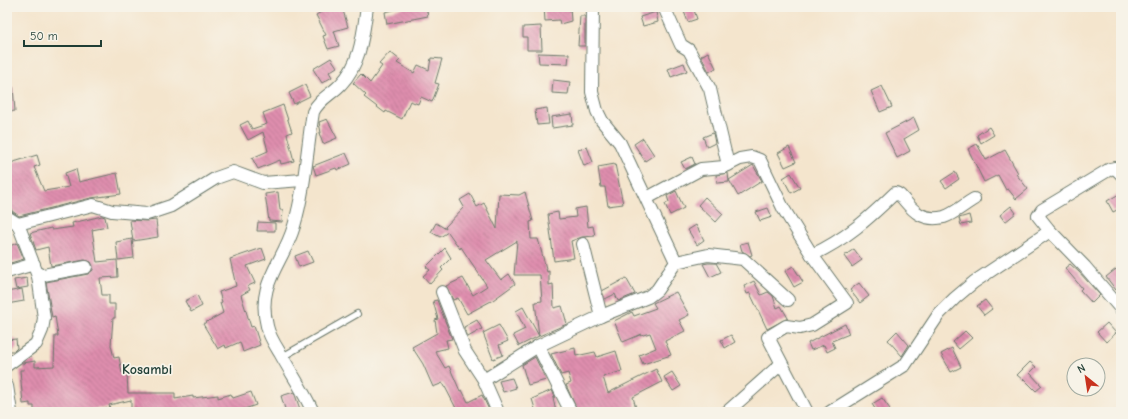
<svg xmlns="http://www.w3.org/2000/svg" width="1128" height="419" font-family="'Comic Neue',sans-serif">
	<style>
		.building { fill: url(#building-back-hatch) }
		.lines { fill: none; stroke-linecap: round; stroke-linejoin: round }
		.lane-casing { stroke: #6a786a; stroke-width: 8 }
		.street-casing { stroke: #6a786a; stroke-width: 14 }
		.lane { stroke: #fff; stroke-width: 6 }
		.street { stroke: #fff; stroke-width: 12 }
		.labels { text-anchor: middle; stroke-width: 3.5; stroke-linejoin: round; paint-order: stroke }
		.quarter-label { font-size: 14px; font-weight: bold; fill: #1f3d34; stroke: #f7f3e8 }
	</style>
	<defs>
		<pattern id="building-back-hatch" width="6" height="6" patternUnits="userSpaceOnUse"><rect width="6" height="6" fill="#df8eae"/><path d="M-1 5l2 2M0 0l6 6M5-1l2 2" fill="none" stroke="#b4758e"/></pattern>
	</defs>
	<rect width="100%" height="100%" fill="#f7f3e8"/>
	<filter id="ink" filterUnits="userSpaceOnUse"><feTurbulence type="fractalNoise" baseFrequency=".025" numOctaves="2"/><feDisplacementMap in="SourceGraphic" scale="8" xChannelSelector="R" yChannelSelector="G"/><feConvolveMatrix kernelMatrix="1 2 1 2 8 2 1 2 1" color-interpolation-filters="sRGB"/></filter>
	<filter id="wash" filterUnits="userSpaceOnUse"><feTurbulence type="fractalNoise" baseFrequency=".012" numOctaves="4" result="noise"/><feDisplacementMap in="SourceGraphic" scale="16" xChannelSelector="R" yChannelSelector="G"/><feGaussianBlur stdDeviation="0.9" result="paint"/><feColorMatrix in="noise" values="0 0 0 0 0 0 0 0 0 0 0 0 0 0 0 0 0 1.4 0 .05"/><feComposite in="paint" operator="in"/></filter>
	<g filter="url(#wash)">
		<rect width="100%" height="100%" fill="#f4e5cd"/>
		<g id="blocks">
			<g class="building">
				<path d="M330,7H342L348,27L334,31L339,46L328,49L323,36L326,35L316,15Z"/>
				<path d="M406,7H426L428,16L387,24L385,12Z"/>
				<path d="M544,7H570L571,21L560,24L559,20L545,21Z"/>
				<path d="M689,7H693L697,19L688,22L683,9Z"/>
				<path d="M656,12L658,22L643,26L640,17Z"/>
				<path d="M580,16H585V46H578Z"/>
				<path d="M541,26L542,50H527V37H523V27Z"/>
				<path d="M390,52L400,60L397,63L414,73L418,65L429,70L431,58L442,59L435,83L439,84L432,102L421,97L418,104L410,101L402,119L386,111L385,113L364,97L366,95L353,83L361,74L370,83L382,66L379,64Z"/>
				<path d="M708,52L716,68L709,72L701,56Z"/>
				<path d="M538,53L569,54L568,64L539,63Z"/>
				<path d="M331,58L337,67L329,72L332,77L322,83L313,69Z"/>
				<path d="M684,63L687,71L671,77L668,69Z"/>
				<path d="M553,80L570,82L568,94L552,93Z"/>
				<path d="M305,85L310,96L294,104L289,93Z"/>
				<path d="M882,86L892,107L880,112L871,91Z"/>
				<path d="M13,87L15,111L7,112V88Z"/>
				<path d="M283,105L292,132L287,134L294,161L281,164L280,160L258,169L252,158L268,151L263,132L248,140L240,125L248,121L252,129L267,124L263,113Z"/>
				<path d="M547,108L549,124L537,125L535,110Z"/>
				<path d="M572,114L573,125L552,128L551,117Z"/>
				<path d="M914,118L919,130L904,139L910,151L897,158L885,133Z"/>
				<path d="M327,119L337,138L323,144L319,133H321L319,122Z"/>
				<path d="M989,127L994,135L981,143L977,135Z"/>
				<path d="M713,133L715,143L707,147L703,137Z"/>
				<path d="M643,138L654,155L645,161L634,144Z"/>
				<path d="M977,144L986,160L1005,150L1018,173L1016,174L1028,189L1016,199L1008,189L1006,190L998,175L984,182L968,149Z"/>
				<path d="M587,147L593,162L584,166L578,150Z"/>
				<path d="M789,147L796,162L785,167L778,153Z"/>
				<path d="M346,153L351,164L337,170L336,168L316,175L313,166Z"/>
				<path d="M37,155L40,165L34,167L44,191L69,187L65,173L76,169L79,182L117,173L121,194L91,198L19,216L12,211L7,198V164Z"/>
				<path d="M692,157L695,164L685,169L681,162Z"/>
				<path d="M615,164L623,204L608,206L605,187H601L598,167Z"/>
				<path d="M753,165L762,181L738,196L729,180Z"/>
				<path d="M955,172L959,179L946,188L941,181Z"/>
				<path d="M728,173L729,182L717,183L716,175Z"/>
				<path d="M791,173L800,188L791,193L783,178Z"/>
				<path d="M676,191L684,208L670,215L665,204L669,202L667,196Z"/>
				<path d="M278,192L280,210H283L282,222L269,221L265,194Z"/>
				<path d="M525,192L533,221L530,222L531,239H538L547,272L549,271V285L553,284L554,308L562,306L567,324L539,336L535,302L542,301L540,275H514L517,241L486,260L501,280L509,274L515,284L493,300L467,314L458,298L453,300L446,286L463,278L473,295L487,286L461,247L460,249L448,232L440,237L431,232L436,223L446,229L445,227L464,207L460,200L470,194L477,207L484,203L497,229L499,194L519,195Z"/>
				<path d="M1121,193V208L1113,212L1107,201Z"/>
				<path d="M705,197L723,214L716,222L698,205Z"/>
				<path d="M1011,206L1016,213L1005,222L1000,215Z"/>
				<path d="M586,207L588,227L593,226L595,236L582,237L571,241L574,258L554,261L548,214L558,212L559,219L576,217L575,209Z"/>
				<path d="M768,208L772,217L760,221L756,212Z"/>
				<path d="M969,215L971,223L961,225L959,218Z"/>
				<path d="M102,216L105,217L107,227L92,230L97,262L117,260L118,277L100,278L102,295H109V304H115V318H113L111,345L114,358L119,357L122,373H127L128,393H175V399L193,396V398L218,395V398L231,394L233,398L251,392L256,405L236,412H131V400L109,405L110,408L72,411V412H34V406H30V403L23,404L20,370H24L23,363L35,361V367L54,366L55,336H58L55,316L52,317L46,282L88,274L93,270V266L91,262L85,260L51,266L48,247L36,250L30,233L51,228L52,230L73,227L72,223Z"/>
				<path d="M130,220L147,221L156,220L158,237L133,241Z"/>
				<path d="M258,222L275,223V231H257Z"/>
				<path d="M696,225L704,240L697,245L688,230Z"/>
				<path d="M132,239L134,258L118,260L116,242Z"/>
				<path d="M748,242L752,255L750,256L742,251L740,244Z"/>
				<path d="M17,243L24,259L7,264V247Z"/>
				<path d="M262,248L266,259L247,266L255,283L248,286L250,290L241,295L251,327L254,326L260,345L243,352L240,342L226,348L225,345L218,349L203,324L223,313L220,303L222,302L219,292L236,286L230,259Z"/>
				<path d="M445,248L451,258L441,268L443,270L430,284L423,276L430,270L426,267Z"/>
				<path d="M854,249L862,260L852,267L844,256Z"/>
				<path d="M308,251L313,262L299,267L295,256Z"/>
				<path d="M708,263H716L721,272L710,277L703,264Z"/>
				<path d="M1070,264L1079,272L1100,295L1092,303L1080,290L1082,288L1065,268Z"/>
				<path d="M793,266L803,282L794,287L785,271Z"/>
				<path d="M1116,269L1121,276V286L1116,290L1106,277Z"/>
				<path d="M27,278L28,287L16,289L14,280Z"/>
				<path d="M626,278L635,294L618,301L615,294L605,299L602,291Z"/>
				<path d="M754,281L761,295L768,292L773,296L777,308L781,306L788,318L767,329L750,293L747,294L744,286Z"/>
				<path d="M859,283L869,296L860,303L850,290Z"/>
				<path d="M22,289L24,301L7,304V292Z"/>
				<path d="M676,292L689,315L679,320L685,331L665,341L671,355L643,364L639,355L656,348L650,333L643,335L642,334L623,342L614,321L632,312L634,316L656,308L653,303Z"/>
				<path d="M197,295L202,306L191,312L185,301Z"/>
				<path d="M437,300L452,339L446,340L448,348L435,351L445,368L449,366L460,391L462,390L468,402L482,395L490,412H458L443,383L433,387L423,364L412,347L437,333L435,320L438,319L433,301Z"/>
				<path d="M985,300L992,309L984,315L977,306Z"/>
				<path d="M523,307L539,336L519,346L513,335L525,329L516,311Z"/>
				<path d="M477,320L482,329L468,337L464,327Z"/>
				<path d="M1107,323L1116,333L1106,342L1097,332Z"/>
				<path d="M845,324L849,334L832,341L835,348L827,352L824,345L811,350L808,343Z"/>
				<path d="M499,325L508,341L499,345L503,355L493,359L483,333Z"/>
				<path d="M897,331L909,345L902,356L888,340Z"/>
				<path d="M965,331L972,338L959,349L953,342Z"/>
				<path d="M731,335L735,342L725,348L721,340Z"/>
				<path d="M16,339L17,348L14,351H7V340Z"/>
				<path d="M575,348L576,356L595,352L597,357L616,351L622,371L603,377L608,393L656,369L662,382L633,397L637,412H578L566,385L571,383L568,373L561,375L551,354Z"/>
				<path d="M952,348L961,367L951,372L941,354Z"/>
				<path d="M535,357L546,380L528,385L522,365Z"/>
				<path d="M1030,362L1036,367L1030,373L1042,386L1036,391L1024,379L1023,380L1017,375Z"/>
				<path d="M672,372L681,386L673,391L664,377Z"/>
				<path d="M512,378L516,388L503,392L499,381Z"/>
				<path d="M552,390L555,397L553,398L556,412H536L532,399Z"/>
				<path d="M294,392L301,412H286L281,396Z"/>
				<path d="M882,398L890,409L885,412H877L872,404Z"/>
			</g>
		</g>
	</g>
	<g filter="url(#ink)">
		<use href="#blocks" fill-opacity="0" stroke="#6a786a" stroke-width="1"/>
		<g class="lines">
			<g class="lane-casing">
				<path id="lane" d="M282,357L357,314"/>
			</g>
			<g class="street-casing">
				<g id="street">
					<path d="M593,7L592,92L597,111L602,121L620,143L676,262"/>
					<path d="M664,7L681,45L689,50L710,89L728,165"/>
					<path d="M647,198L701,169L724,167L740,159L752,157L760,160L783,208L812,255L847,303L812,325L800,328L786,326L768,337L807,412"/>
					<path d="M7,217L18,224L38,276L44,318L42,330L36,344L7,365"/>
					<path d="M18,224L93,205L112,211L147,214L171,206L216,178L233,172L263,183L302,180"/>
					<path d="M1050,231L1038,216L1042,210L1110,169L1115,168L1121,174"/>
					<path d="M583,244L601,316"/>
					<path d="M812,255C846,239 868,219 895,193C904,192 912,225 944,217C954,214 965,204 974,199"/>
					<path d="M7,272L34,264"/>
					<path d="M38,276L86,267"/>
					<path d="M442,292L465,351L484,380L498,412"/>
					<path d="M538,346L571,412"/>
					<path d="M484,380L538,346L601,316L648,297L657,290L676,262L708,255L743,259L788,300"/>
					<path d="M7,386L11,412"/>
					<path d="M313,412C304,392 291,373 280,353C275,345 269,336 267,326C256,283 283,264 294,226C305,189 307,149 313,112C319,99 332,94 341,84C361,63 363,34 367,7"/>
					<path d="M727,412L781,364"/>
					<path d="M830,412L905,365L939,314L955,298L974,282L1050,231L1085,267L1121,309"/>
				</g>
			</g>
			<use href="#lane" class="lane"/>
			<use href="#street" class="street"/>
		</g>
	</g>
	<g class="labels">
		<g class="quarter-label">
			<text x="147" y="374">Kosambi</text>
		</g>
	</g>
	<rect width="1128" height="419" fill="none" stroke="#f7f3e8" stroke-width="24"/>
	<g transform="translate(1086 377) rotate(330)"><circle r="19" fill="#f7f3e8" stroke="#a1aaa0"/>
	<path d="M0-3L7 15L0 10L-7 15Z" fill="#c8321e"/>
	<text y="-6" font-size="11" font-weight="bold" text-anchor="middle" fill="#1f3d34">N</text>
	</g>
	<path d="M24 40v6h77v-6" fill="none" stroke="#1f3d34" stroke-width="2"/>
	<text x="30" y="40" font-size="12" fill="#1f3d34" stroke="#f7f3e8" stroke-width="3" paint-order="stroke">50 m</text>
</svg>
